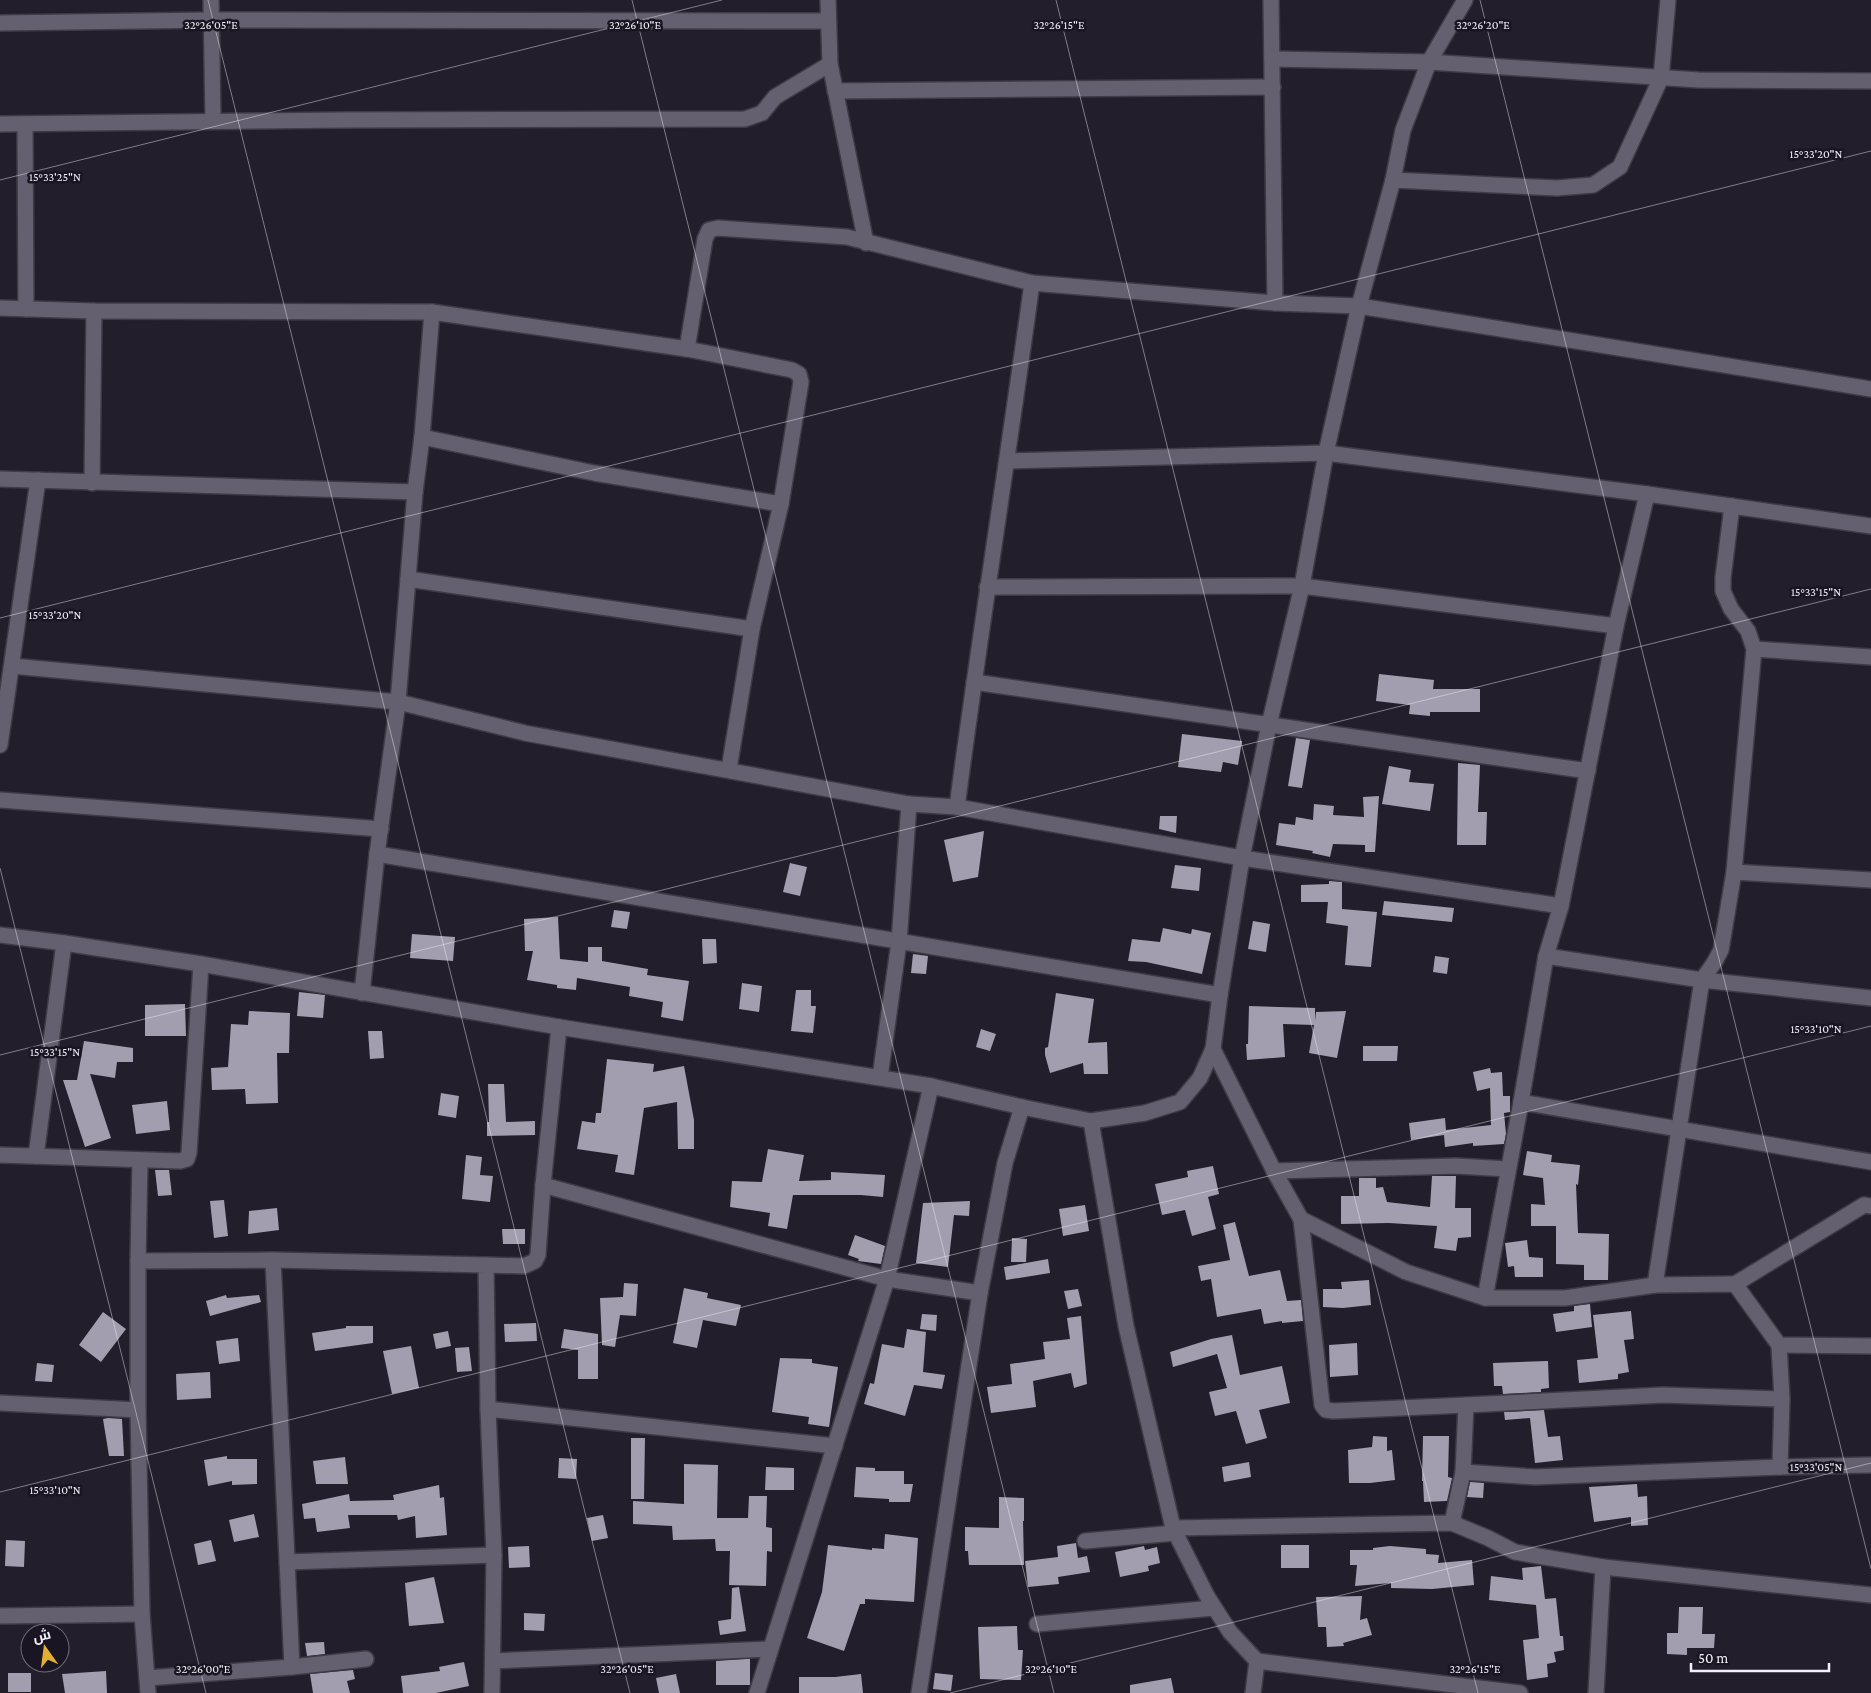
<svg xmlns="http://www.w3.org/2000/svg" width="1871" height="1693" font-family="'Crimson Pro',Cairo,serif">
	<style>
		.building { fill: #a39eaf }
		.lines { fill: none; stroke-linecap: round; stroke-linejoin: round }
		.street-casing { stroke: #3f3b46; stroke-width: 18 }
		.street { stroke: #65606f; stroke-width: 15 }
		.ticks { fill: none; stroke: #f3f0f9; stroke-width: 1; stroke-opacity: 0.45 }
		.ticks-label { font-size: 12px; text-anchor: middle; fill: #f3f0f9; stroke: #191522; stroke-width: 5; stroke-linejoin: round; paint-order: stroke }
	</style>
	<rect width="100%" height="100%" fill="#231e2b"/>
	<g class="building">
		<path d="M1379,674L1434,680L1433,689H1480V712H1430V716L1409,714L1410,705L1376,701Z"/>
		<path d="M1182,734L1242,741L1238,765L1223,762L1221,772L1178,767Z"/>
		<path d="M1296,738L1310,740L1302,788L1288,786Z"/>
		<path d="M1458,763L1480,765L1478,812H1487L1486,845H1457Z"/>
		<path d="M1389,766L1411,770L1409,782L1434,784L1430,811L1382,804Z"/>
		<path d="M1379,796L1375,852H1365V845L1333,844L1330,857L1312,853L1313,851L1276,845L1279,823L1295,825L1296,817L1313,820L1314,804L1334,806L1333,815L1364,817L1363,797Z"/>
		<path d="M1160,816H1177L1176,833L1159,829Z"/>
		<path d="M984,831L978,877L953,882L944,840Z"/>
		<path d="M790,863L807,867L800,896L783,892Z"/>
		<path d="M1175,865L1201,868L1199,891L1171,888Z"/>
		<path d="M1329,881L1342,882V909L1377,912L1371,967L1345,965L1348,926L1326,923L1328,902H1301V885L1329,884Z"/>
		<path d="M1384,901L1454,908L1452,922L1382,915Z"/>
		<path d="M614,910L630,912L627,929L611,927Z"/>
		<path d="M558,917L560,959L588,962V947H602V961L648,969L647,975L689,981L683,1021L661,1017L663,1002L629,996L630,987L577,978L576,990L557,988V985L527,980L533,951H525L524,919Z"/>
		<path d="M1253,921L1270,924L1266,952L1248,949Z"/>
		<path d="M1163,928L1191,934L1192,929L1211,933L1202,974L1146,962L1128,961L1132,939L1160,942Z"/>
		<path d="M412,934L455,937L453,961L410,958Z"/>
		<path d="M702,939H716L717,963L703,964Z"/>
		<path d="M913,954L928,956L926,974L911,973Z"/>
		<path d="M1435,956L1449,958L1447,974L1433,972Z"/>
		<path d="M742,983L762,986L759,1012L739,1009Z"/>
		<path d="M796,990H811V1006H816L813,1033L791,1031Z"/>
		<path d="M299,992L325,995L323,1018L297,1016Z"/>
		<path d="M1056,993L1094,999L1088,1043L1107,1042L1108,1074H1084L1083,1063L1050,1073L1045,1055V1048L1048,1047Z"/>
		<path d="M185,1004L186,1036H145V1005Z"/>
		<path d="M1249,1006L1315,1008V1021L1316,1012L1346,1011L1337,1058L1309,1053L1314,1025L1283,1024L1285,1057L1247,1060L1246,1044H1248Z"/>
		<path d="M249,1011L290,1013L289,1053H277L278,1103L246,1104L245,1089L212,1090L211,1068L228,1067L231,1024L248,1025Z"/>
		<path d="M981,1029L996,1034L990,1051L976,1047Z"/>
		<path d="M368,1031H382L384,1058L370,1059Z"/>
		<path d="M84,1041L133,1048V1062H117L115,1078L90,1074L111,1138L85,1147L63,1080H77Z"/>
		<path d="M1363,1046H1398L1397,1061H1363Z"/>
		<path d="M607,1059L654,1064L653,1072L684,1066L694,1120V1149H678L677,1102L644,1108L634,1175L615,1172L618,1155L577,1149L582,1121L595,1123L596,1113H601Z"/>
		<path d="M1490,1068L1491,1073L1502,1072L1503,1096H1510V1112L1504,1113L1506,1134L1504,1144L1473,1146V1143L1445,1147L1444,1135L1411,1140L1409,1123L1445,1118L1446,1130L1491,1125L1490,1088L1477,1091L1473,1072Z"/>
		<path d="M488,1084H504L506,1122L535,1121V1135L487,1136V1122H489Z"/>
		<path d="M441,1093L459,1096L456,1118L438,1115Z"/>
		<path d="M167,1101L170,1130L136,1134L132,1105Z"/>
		<path d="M768,1149L804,1155L799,1181L831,1180V1172L885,1175L883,1197L861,1195H793L787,1229L768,1226L770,1213L730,1207L732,1181L762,1182Z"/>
		<path d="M1527,1151L1552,1155L1551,1162L1580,1165L1578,1185L1576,1184L1578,1233L1609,1234L1608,1280H1584V1265L1556,1264V1226H1531V1204L1545,1205L1543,1178L1523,1175Z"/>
		<path d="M466,1155L482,1157L480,1175L493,1176L490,1202L462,1199Z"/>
		<path d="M1213,1166L1219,1194L1208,1197L1216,1229L1192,1236L1185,1210L1162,1215L1155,1184L1188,1177L1187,1171Z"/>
		<path d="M155,1170H169L172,1195L158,1196Z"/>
		<path d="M1432,1176H1456L1455,1208H1471V1237L1458,1238L1456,1251L1434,1248L1437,1226L1389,1223L1341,1224V1196H1359V1178H1376V1188L1383,1187L1387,1202L1430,1207Z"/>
		<path d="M224,1200L228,1236L214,1238L210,1201Z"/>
		<path d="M970,1201L969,1216L954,1215L948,1267L916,1263L923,1203Z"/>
		<path d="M1085,1205L1089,1231L1063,1236L1059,1209Z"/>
		<path d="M277,1208L279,1230L248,1234L249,1211Z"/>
		<path d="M1235,1222L1249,1276L1280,1270L1287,1301L1301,1300L1303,1321L1282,1323V1321L1264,1324L1261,1309L1217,1317L1211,1279L1201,1281L1198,1266L1230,1260L1223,1225Z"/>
		<path d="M502,1229H525V1244H503Z"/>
		<path d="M855,1235L885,1246L881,1264L858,1261L859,1259L848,1255Z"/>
		<path d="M1012,1238L1027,1239L1026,1262H1011Z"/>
		<path d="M1527,1240L1529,1257L1543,1258V1277H1515L1514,1266L1508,1267L1505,1243Z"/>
		<path d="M1048,1259L1050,1273L1006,1280L1004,1267Z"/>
		<path d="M1369,1280L1371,1305L1343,1308L1323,1307V1289H1342L1341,1282Z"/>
		<path d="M624,1283L638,1284L636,1316L620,1315L615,1347L602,1345L600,1298L623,1297Z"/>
		<path d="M684,1288L708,1293L707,1298L741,1305L736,1326L703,1320L697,1348L673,1343Z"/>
		<path d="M1078,1289L1082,1306L1068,1309L1064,1291Z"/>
		<path d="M226,1295L227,1298L259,1295L261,1302L210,1316L206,1301Z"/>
		<path d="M1590,1304L1592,1327L1556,1332L1553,1314L1574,1311V1306Z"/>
		<path d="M1631,1311L1634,1339L1624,1340L1629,1372L1618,1374V1379L1579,1383L1577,1360L1598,1358L1593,1315Z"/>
		<path d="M103,1312L126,1329L101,1362L79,1345Z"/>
		<path d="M922,1314L937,1315L936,1331L920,1329Z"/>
		<path d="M1081,1316L1087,1384L1074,1388L1071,1373L1033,1381L1036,1407L991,1413L987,1387L1012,1384L1010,1364L1045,1359L1043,1342L1070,1339L1067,1318Z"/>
		<path d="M536,1323L537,1341L505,1342L504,1324Z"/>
		<path d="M346,1326H373V1343L315,1351L312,1333L346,1328Z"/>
		<path d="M564,1329L598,1334V1379H578V1350L561,1348Z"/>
		<path d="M907,1329L926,1332L923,1372L945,1375L942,1389L914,1385L905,1416L864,1404L870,1383L874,1384L882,1344L904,1348Z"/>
		<path d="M448,1331L451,1346L436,1349L433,1334Z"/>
		<path d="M1232,1335L1240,1375L1282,1366L1290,1403L1259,1410L1267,1438L1246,1444L1236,1411L1215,1416L1209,1392L1227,1388L1217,1354L1173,1367L1170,1352L1211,1339Z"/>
		<path d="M238,1338L240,1361L219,1364L216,1341Z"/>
		<path d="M1357,1343L1358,1375L1330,1377L1329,1345Z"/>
		<path d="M411,1346L419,1388L392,1394L383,1351Z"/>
		<path d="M469,1347L472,1371L457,1372L455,1348Z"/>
		<path d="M780,1358L812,1359V1363L838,1367L829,1427L808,1424L809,1417L772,1412Z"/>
		<path d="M1548,1361L1549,1388L1541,1389V1392L1503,1394L1502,1386H1494L1493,1363Z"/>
		<path d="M37,1363L54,1365L52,1382L35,1381Z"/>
		<path d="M210,1372L211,1398L177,1400L176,1374Z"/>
		<path d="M1544,1410L1548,1437L1560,1436L1563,1460L1535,1463L1530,1418L1505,1420L1504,1412Z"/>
		<path d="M108,1418L122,1419L124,1456H109L103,1419Z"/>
		<path d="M1373,1436L1387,1437V1451L1392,1450L1395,1480L1370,1483H1349L1348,1450L1372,1447Z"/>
		<path d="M1423,1436H1449L1448,1477L1452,1478L1447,1501L1424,1502L1423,1481H1422Z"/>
		<path d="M631,1438H645L644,1499H631Z"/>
		<path d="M227,1456V1459H257V1484L232,1485V1481L208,1486L204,1460Z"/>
		<path d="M345,1457L348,1484H316L313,1461Z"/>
		<path d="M559,1458L577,1459L576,1479L558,1478Z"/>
		<path d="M1249,1462L1251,1477L1224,1482L1222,1467Z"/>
		<path d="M684,1464L718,1465L717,1518H748L749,1496H767L766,1527L772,1528V1552L767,1551L766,1586L729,1585L730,1551H716L715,1539L673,1540L672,1526L633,1524V1501L684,1504Z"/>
		<path d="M766,1467L794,1468V1490H765Z"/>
		<path d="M856,1467L875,1468V1471H904V1484H913L910,1502H889V1499L854,1497Z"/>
		<path d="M1470,1482L1484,1483L1483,1498L1467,1497Z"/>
		<path d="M1637,1484L1638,1497L1647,1496L1648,1525L1631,1526V1517L1594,1522L1589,1487Z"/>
		<path d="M439,1485L440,1498L444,1497L447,1535L416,1538L415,1516L398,1520L397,1515H348L350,1528L317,1532L315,1518L304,1519L302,1504L349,1494L350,1501L394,1500L393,1495Z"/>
		<path d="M999,1497L1024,1498V1521H1023L1024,1565H969L968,1551H965V1527L999,1528Z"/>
		<path d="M254,1514L259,1537L234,1542L229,1520Z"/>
		<path d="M603,1515L608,1538L592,1541L587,1518Z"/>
		<path d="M885,1534L918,1538L914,1602L865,1599V1604H860L844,1651L807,1638L822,1592L828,1545L872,1550V1548L884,1549Z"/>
		<path d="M6,1540L25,1541L24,1567L5,1566Z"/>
		<path d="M211,1540L216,1561L198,1565L194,1544Z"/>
		<path d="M1076,1543L1078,1558L1087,1556L1090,1572L1058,1577L1059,1584L1028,1587L1025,1561L1058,1557L1057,1546Z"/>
		<rect x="1281" y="1545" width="28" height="23"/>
		<path d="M529,1546L530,1567L509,1568L508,1547Z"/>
		<path d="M1144,1546L1145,1550L1157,1547L1160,1563L1148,1566L1149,1571L1120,1577L1115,1552Z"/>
		<path d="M1390,1546L1426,1549V1554L1439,1555L1438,1563L1472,1560L1474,1585L1432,1589L1391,1588V1583L1355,1586L1357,1565H1350V1550H1373V1548Z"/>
		<path d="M1541,1566L1545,1599L1556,1598L1560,1636H1563L1564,1650L1554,1652L1556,1662L1547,1664L1548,1677L1527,1680L1523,1640L1539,1638L1536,1605L1489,1600L1491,1576L1523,1580L1522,1568Z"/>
		<path d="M434,1577L444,1623L409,1626L405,1583Z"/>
		<path d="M739,1587L746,1631L720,1635L718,1621L731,1619L732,1588Z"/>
		<path d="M1362,1596L1360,1620L1367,1618L1372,1635L1343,1643L1344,1646L1327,1647L1326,1627H1318L1316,1597Z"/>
		<path d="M1679,1607H1703L1702,1634H1715L1714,1648H1687V1655L1667,1654V1633H1678Z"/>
		<path d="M524,1613L545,1614L544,1631L524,1630Z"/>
		<path d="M1017,1626L1018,1650H1023L1021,1680L980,1679L978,1627Z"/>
		<path d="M324,1642L325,1654L307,1656L305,1643Z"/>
		<path d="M745,1659H750V1685H716V1661Z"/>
		<path d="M464,1662L469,1686L436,1693H403L401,1676L440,1671L439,1667Z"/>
		<path d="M353,1670L355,1679L347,1681L350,1693H313L310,1674Z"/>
		<path d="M106,1671L107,1693H65L62,1674Z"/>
		<rect x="8" y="1673" width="23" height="19"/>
		<path d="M935,1673L953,1675L951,1691L933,1689Z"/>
		<path d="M676,1674L680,1693H659L656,1678Z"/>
		<path d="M861,1674L863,1693H799V1677H835Z"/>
		<path d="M1171,1678L1174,1693H1130V1685Z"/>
	</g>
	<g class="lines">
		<g class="street-casing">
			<g id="street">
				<path d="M211,0L213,121"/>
				<path d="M828,0L830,64L866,243"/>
				<path d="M1271,0L1275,303"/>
				<path d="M0,23L211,20L828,21"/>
				<path d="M1272,59L1429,62L1699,80L1871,81"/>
				<path d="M835,91L1273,87"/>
				<path d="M0,124L342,120L745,119L762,113L775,97L830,64"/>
				<path d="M25,124L26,309"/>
				<path d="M1393,180L1557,188L1593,185L1620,167L1661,78L1668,0"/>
				<path d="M0,308L94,311L432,312L687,349L792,370L799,374L801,382L781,504L752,629L729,769"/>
				<path d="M687,349L705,239L709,230L718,228L847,237L1032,283L1275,303L1359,306L1871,389"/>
				<path d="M422,437L594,473L781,504"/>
				<path d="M1007,461L1326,453L1647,494L1871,526"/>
				<path d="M0,479L415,492"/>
				<path d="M92,483L94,311"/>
				<path d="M408,579L752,629"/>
				<path d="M987,587L1302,586L1616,626"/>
				<path d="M1754,649L1871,657"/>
				<path d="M12,666L398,702L525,733L909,804L957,807L1242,858L1561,906"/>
				<path d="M974,682L1588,771"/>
				<path d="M0,745L38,480"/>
				<path d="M0,800L381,829"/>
				<path d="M957,807C980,632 1008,458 1032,283"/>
				<path d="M377,854L1220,995"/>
				<path d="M1734,872L1871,880"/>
				<path d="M0,935L64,943L201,964L559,1027L931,1086L1022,1107L1091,1121L1126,1326L1173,1528L1207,1596L1230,1632L1257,1661L1253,1693"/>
				<path d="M1546,956L1702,980L1871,998"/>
				<path d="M362,993L377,854L398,702L415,492L422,437L432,312"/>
				<path d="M1213,1049L1274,1171L1301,1219L1406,1272L1485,1298H1565L1655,1285L1735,1284L1779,1345L1871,1346"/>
				<path d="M880,1077L899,942L909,804"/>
				<path d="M1521,1102L1871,1162"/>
				<path d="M1091,1121L1145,1113L1180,1102L1200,1078L1213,1049L1220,995L1242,858L1269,725L1302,586L1326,453L1359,306L1393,180L1403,130L1429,62L1465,0"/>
				<path d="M0,1155L180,1161L187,1159L189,1153L201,964"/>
				<path d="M36,1156L64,943"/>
				<path d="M140,1160L138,1261V1410L142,1614L148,1693"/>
				<path d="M1274,1171L1456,1166L1508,1169"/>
				<path d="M543,1185L887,1279L980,1293"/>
				<path d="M1301,1219L1322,1405L1326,1410L1334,1411L1466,1405L1463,1472L1535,1477L1780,1467L1871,1465"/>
				<path d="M138,1261L273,1260L486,1265L488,1409L494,1555L492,1693"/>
				<path d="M486,1265L524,1266L535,1261L538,1255L543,1185L559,1027"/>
				<path d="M1735,1284L1864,1205L1871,1206"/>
				<path d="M1655,1285L1702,980L1714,963L1721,950L1734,872L1754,649L1748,631L1731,609L1723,591V578L1732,506"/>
				<path d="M1485,1298L1521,1102L1546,956L1561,906L1616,626L1647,494"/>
				<path d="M1779,1345L1782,1399L1780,1467"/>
				<path d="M0,1403L138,1410"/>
				<path d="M1466,1405L1663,1395L1782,1399"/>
				<path d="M488,1409L835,1446"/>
				<path d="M1452,1523L1463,1472"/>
				<path d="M1173,1528L1452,1523L1488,1538L1515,1552L1603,1567L1871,1595"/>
				<path d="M1085,1541L1175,1533"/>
				<path d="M287,1562L494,1555"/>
				<path d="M0,1616L142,1614"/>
				<path d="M1037,1624L1214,1608"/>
				<path d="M493,1661L769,1649"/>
				<path d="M1257,1661L1520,1693"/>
				<path d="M292,1667L366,1659"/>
				<path d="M147,1678L292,1667L273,1260"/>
				<path d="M757,1693L887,1279L931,1086"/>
				<path d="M919,1693L980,1293L1005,1163L1022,1107"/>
				<path d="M1596,1693L1603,1567"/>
			</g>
		</g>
		<use href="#street" class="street"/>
	</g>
	<path class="ticks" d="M208,0L630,1693M632,0L1054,1693M1056,0L1478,1693M1480,0L1871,1569M0,180L722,0M0,618L1871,151M0,868L206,1693M0,1055L1871,589M0,1492L1871,1026M950,1693L1871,1463"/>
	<g class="ticks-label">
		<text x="211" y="29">32°26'05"E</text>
		<text x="635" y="29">32°26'10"E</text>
		<text x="1059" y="29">32°26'15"E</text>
		<text x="1483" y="29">32°26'20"E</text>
		<text x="1816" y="158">15°33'20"N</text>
		<text x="55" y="181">15°33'25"N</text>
		<text x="1816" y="596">15°33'15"N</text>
		<text x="55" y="619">15°33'20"N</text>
		<text x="1816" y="1033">15°33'10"N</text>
		<text x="55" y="1056">15°33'15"N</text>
		<text x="1816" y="1471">15°33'05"N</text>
		<text x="55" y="1494">15°33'10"N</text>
		<text x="203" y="1673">32°26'00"E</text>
		<text x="627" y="1673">32°26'05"E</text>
		<text x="1051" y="1673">32°26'10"E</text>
		<text x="1475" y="1673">32°26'15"E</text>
	</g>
	<g transform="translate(45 1648) rotate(346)"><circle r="24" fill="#191522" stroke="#706d78"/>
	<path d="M0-4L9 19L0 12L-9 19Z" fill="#e4ae35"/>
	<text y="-8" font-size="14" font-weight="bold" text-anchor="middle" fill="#f3f0f9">ش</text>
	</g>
	<path d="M1691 1663v8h138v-8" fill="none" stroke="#f3f0f9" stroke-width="2.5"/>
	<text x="1698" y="1663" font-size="15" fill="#f3f0f9" stroke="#191522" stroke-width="4" paint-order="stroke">50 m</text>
</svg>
